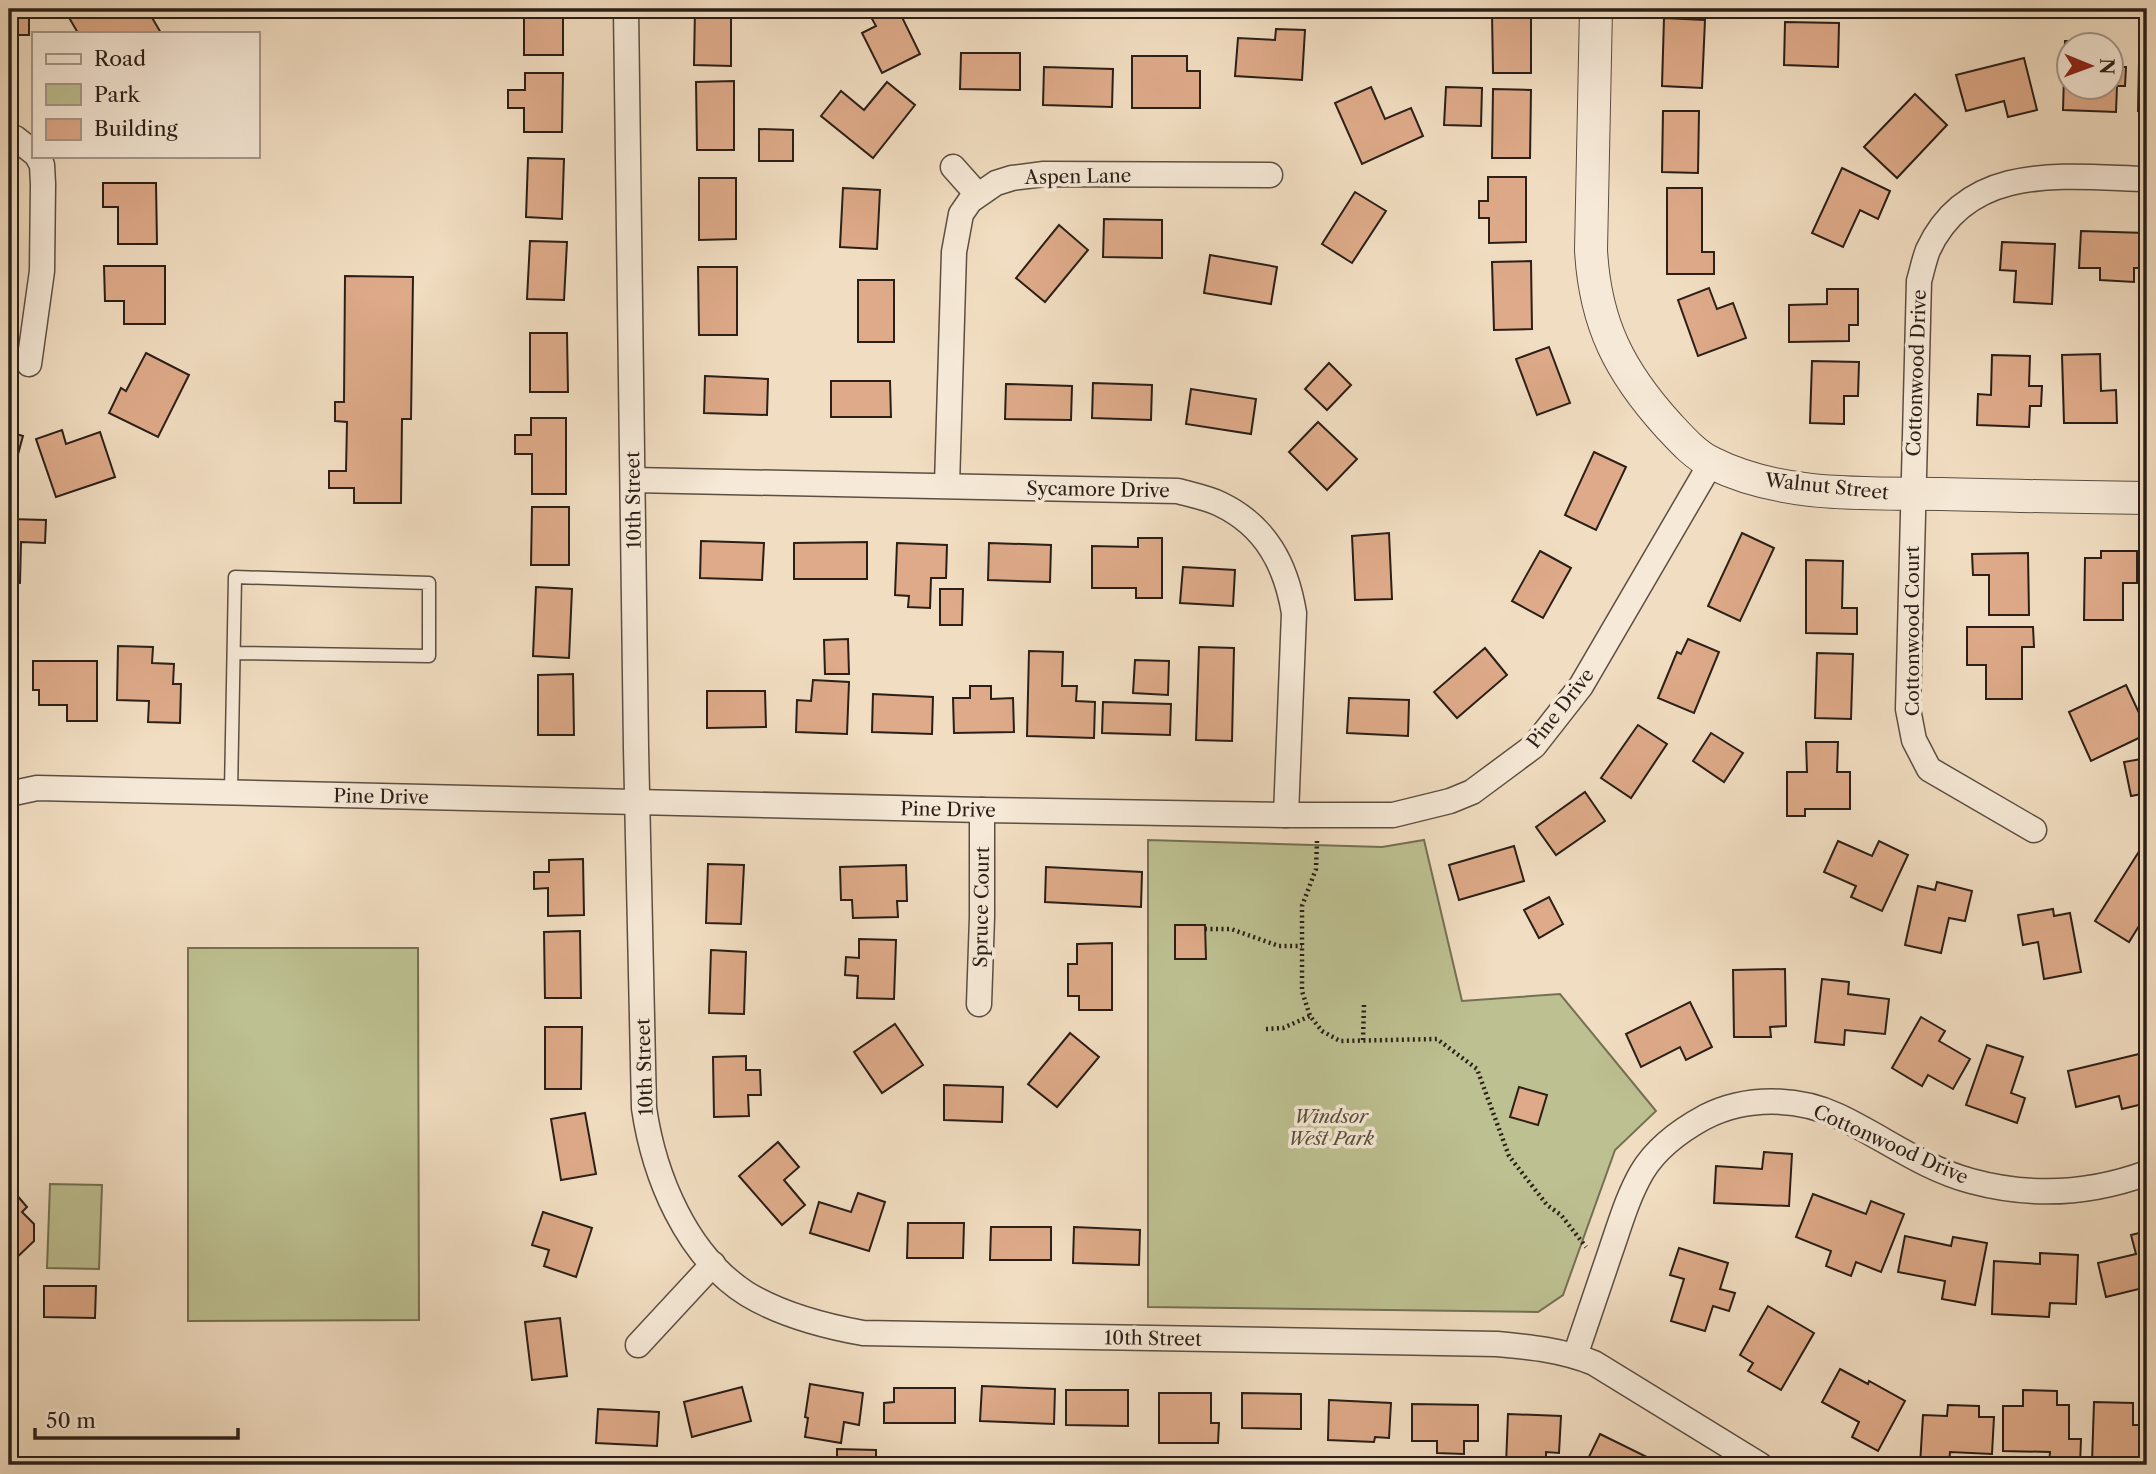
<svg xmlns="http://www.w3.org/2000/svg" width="2156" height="1474" font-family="'Libre Caslon Text',serif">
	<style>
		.green { fill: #bdc091; stroke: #747054; stroke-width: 2 }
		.building { fill: #deaa89; stroke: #2b1f18; stroke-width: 2 }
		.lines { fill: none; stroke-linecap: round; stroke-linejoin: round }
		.service-casing { stroke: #5c4e42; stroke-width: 15 }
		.minor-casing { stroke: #5c4e42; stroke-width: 27 }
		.tertiary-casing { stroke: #5c4e42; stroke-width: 34 }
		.path { stroke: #2b1f18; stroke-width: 4.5; stroke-dasharray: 2 3.5; stroke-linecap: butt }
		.service { stroke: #f6e9d7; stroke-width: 12 }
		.minor { stroke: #f6e9d7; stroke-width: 24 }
		.tertiary { stroke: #f6e9d7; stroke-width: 32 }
		.labels { text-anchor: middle; stroke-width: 7; stroke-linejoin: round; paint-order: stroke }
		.street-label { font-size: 19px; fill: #2b1f18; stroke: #f6e9d7 }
		.park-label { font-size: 19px; font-style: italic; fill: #574f3c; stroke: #f6e9d7 }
	</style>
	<rect width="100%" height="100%" fill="#f1ddc1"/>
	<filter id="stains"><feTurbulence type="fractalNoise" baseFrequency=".00286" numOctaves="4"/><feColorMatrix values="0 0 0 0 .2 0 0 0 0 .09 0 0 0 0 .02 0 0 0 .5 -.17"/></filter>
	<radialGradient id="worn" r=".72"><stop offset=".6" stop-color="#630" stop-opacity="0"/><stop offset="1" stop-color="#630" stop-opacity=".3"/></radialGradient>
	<g class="green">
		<path d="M1148,840L1382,847L1424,840L1462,1001L1560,994L1656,1111L1615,1150L1563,1295L1538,1312L1148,1307Z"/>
		<path d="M188,948H418L419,1320L188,1321Z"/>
		<path d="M50,1184L102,1185L99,1269L47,1268Z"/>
	</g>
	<g class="building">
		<rect x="9" y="9" width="20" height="26"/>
		<path d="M64,9H147L161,33H78Z"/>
		<rect x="524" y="9" width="39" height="46"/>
		<path d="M695,9H749H731V66L694,65Z"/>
		<path d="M887,9H898L920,54L882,73L862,33L876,26L871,17Z"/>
		<path d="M1492,13H1531V73H1493Z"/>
		<path d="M1664,18L1705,20L1702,88L1662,86Z"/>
		<path d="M1785,22L1839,23L1838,67L1784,65Z"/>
		<path d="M1276,29L1305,30L1302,80L1235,76L1238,38L1275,40Z"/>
		<path d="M2065,41L2104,42V46H2068V88H2110V67H2126L2125,86H2117L2116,112L2063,110Z"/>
		<path d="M961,53H1020V90L960,89Z"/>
		<path d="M1132,56H1187V71H1200V108H1132Z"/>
		<path d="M2024,58L2037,110L2008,117L2004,101L1966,111L1956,75Z"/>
		<path d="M2139,62H2147V112L2138,111Z"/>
		<path d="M1044,67L1113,69L1112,107L1043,105Z"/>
		<path d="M525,73H563L562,132H524V108H508V90H525Z"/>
		<path d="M734,81V150H697L696,82Z"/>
		<path d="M887,82L915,105L873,158L821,116L841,91L864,110Z"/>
		<path d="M1371,87L1385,119L1411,108L1423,136L1362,164L1335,103Z"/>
		<path d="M1446,87L1482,88L1481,126L1444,125Z"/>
		<path d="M1493,89L1531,90L1530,158H1492Z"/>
		<path d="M1915,94L1947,125L1897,178L1864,147Z"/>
		<path d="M1663,111H1699L1698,173L1662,172Z"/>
		<path d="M759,129L793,130V161H759Z"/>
		<path d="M528,158L564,159L562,219L526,217Z"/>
		<path d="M1842,168L1890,191L1878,219L1860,210L1843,247L1812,233Z"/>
		<path d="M1488,177H1526V242L1489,243V218H1479V201H1488Z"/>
		<path d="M699,178H736V239L699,240Z"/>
		<path d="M103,183H156L157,244H118V207H103Z"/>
		<path d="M843,188L880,190L877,249L840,247Z"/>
		<path d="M1667,188H1702V252H1714V274H1667Z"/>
		<path d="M1355,192L1386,211L1352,263L1322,244Z"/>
		<path d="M1104,219L1162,220V258L1103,257Z"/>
		<path d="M1059,225L1088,250L1045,302L1016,278Z"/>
		<path d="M2081,231L2146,233L2145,268H2134V282L2100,280V268H2079Z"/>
		<path d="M530,241L567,242L564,300L527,299Z"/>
		<path d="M2002,242L2055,244L2052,304L2014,302L2016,271L2000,270Z"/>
		<path d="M1210,255L1277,267L1271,304L1204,293Z"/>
		<path d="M1531,261L1532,329L1494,330L1492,262Z"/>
		<path d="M104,266H165V324H124V301H105Z"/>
		<path d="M698,267H737V335H699Z"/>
		<path d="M345,276L413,277L411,419H402L401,503H354V488H329V471H346L347,422L335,421V402H344Z"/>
		<rect x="858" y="280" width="36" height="62"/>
		<path d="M1709,288L1717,309L1733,303L1746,338L1698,356L1678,300Z"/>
		<path d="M1827,289H1858V325H1849V341L1789,342V305L1827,304Z"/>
		<path d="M530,333H567L568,392H530Z"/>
		<path d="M1549,347L1570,403L1537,415L1516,359Z"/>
		<path d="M146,353L189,375L158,437L109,413L121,388L126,391Z"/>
		<path d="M2100,354L2101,391L2116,390L2117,423H2064L2062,355Z"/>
		<path d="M1992,355L2030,356L2029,386H2042L2041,406H2030L2029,427L1977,425L1978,394L1991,395Z"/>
		<path d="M1812,361L1859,362L1858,396H1844V424L1810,423Z"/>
		<path d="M1329,363L1351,385L1327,410L1305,389Z"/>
		<path d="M705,376L768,379L767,415L704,413Z"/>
		<path d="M831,381H890L891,417H831Z"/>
		<path d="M1093,383L1152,385L1151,420L1092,418Z"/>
		<path d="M1006,384L1072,386L1071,420L1005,419Z"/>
		<path d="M1191,389L1256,399L1251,434L1186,424Z"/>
		<path d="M531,418H566V494H532V454H515V435H531Z"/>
		<path d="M1318,422L1357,459L1327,490L1289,452Z"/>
		<path d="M62,430L66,444L100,432L115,477L56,497L36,439Z"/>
		<path d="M9,432L23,436L9,487Z"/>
		<path d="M1594,452L1626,467L1596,530L1565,515Z"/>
		<path d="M532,507H569V565H531Z"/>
		<path d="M9,519L46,520L45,543L21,542L20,583L9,582Z"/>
		<path d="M1389,533L1392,599L1355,600L1352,536Z"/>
		<path d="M1742,533L1774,548L1740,621L1708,606Z"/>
		<path d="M1138,538H1162V598H1136V588H1092V546L1138,547Z"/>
		<path d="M701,541L764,543L762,580L700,578Z"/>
		<path d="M867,542V579H794V543Z"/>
		<path d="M897,543L947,545L946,578H931L930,608L908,607L909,596L895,595Z"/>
		<path d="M989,543L1051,545L1050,582L988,580Z"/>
		<path d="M1540,551L1571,568L1543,618L1512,601Z"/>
		<path d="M2101,551H2137V583H2123V620H2084L2085,558H2101Z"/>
		<path d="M2028,553L2029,615H1989V575H1973L1972,554Z"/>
		<path d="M1806,560L1843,561L1842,608H1857V634L1806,633Z"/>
		<path d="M1183,567L1235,570L1233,606L1180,603Z"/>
		<path d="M536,587L572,589L569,658L533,656Z"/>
		<path d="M940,589H963L962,625H940Z"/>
		<path d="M1967,627H2033L2034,647H2022V699H1986V665H1967Z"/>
		<path d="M9,635H17L18,719H9Z"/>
		<path d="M848,639L849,674H825L824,640Z"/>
		<path d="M1688,639L1719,652L1694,713L1658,698L1677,652L1681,654Z"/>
		<path d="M118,646L153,647L152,663L174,664L173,684H181L180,723L148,722L149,701L117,700Z"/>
		<path d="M1199,647L1234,648L1232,741L1196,740Z"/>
		<path d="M1485,648L1507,675L1457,718L1434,692Z"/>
		<path d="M1029,651L1063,652L1062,686H1077L1076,701L1095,702L1094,738L1027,736Z"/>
		<path d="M1817,653L1853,654L1851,719L1815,718Z"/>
		<path d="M1135,660L1169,661L1168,695L1133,693Z"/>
		<path d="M33,661H97V721H67V705H39V690H33Z"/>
		<path d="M573,674L574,735H538V675Z"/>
		<path d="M813,680L849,682L847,734L796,732L797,700L811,701Z"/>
		<path d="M2126,685L2147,730V734L2091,761L2069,712Z"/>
		<path d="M970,686H991V699L1013,698L1014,732L954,733L953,698H970Z"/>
		<path d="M707,691H765L766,727L707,728Z"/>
		<path d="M873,694L933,697L932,734L872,732Z"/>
		<path d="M1349,698L1409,700L1408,736L1347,733Z"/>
		<path d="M1103,702L1171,704L1170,735L1102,733Z"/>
		<path d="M1638,725L1667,744L1631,798L1601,778Z"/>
		<path d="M1711,733L1743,753L1724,782L1693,761Z"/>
		<path d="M1806,742H1838L1837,772H1850V809H1805V816H1787V772H1807Z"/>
		<path d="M2147,758V793L2131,796L2124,762Z"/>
		<path d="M1585,792L1605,821L1556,855L1536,827Z"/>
		<path d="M1838,841L1872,856L1879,841L1908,855L1882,911L1851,897L1856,886L1824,872Z"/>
		<path d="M2145,842L2147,844V913L2129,942L2095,921Z"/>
		<path d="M1514,846L1524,881L1459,900L1449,865Z"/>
		<path d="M583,859L584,915L548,916V888L534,889V872H549V860Z"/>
		<path d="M708,864L744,865L741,924L706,923Z"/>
		<path d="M906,865L907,901H897L898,917L853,918L852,900H841L840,867Z"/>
		<path d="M1046,867L1142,872L1141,907L1045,902Z"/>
		<path d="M1937,882L1972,891L1965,921L1949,918L1941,953L1905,945L1918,886L1935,890Z"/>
		<path d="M1549,897L1563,924L1539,938L1524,910Z"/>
		<path d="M2053,909L2054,916L2070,913L2081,972L2044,979L2038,942L2023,945L2018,915Z"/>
		<path d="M1175,925H1205L1206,959H1175Z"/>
		<path d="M580,931L581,998H545L544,932Z"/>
		<path d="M859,939L896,940L894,999L857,998L858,976L845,975L846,957L859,958Z"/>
		<path d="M1112,943V1010H1079V996H1068V964H1077V944Z"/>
		<path d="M711,950L746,952L744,1014L709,1013Z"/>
		<path d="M1785,969L1786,1026L1770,1027L1771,1037H1734L1733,970Z"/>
		<path d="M1822,979L1849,982L1848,994L1889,999L1885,1034L1845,1030L1844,1045L1815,1042Z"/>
		<path d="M1690,1002L1712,1047L1686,1060L1680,1047L1641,1067L1626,1034Z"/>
		<path d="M1921,1017L1945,1031L1939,1041L1970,1059L1953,1089L1928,1075L1922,1086L1892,1068Z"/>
		<path d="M895,1024L923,1065L882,1093L854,1052Z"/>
		<path d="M545,1027H582L581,1089H545Z"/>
		<path d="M1070,1033L1099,1057L1057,1107L1028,1084Z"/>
		<path d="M1987,1045L2023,1057L2011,1093L2025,1098L2017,1123L1966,1105Z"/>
		<path d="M2139,1054L2147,1089V1103L2122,1109L2119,1096L2076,1107L2068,1071Z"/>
		<path d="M746,1056V1070H760L761,1095H748L749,1116L714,1117L713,1057Z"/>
		<path d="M944,1085L1003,1087L1002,1122L944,1120Z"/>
		<path d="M1519,1087L1547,1095L1538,1125L1510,1117Z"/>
		<path d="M585,1113L596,1174L561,1180L551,1119Z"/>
		<path d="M778,1142L799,1167L784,1180L805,1205L782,1225L739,1176Z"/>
		<path d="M1764,1152L1792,1154L1789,1206L1714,1203L1716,1166L1762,1169Z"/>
		<path d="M9,1186L27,1207L22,1212L34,1224V1241L9,1265Z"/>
		<path d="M858,1193L885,1202L869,1251L810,1233L819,1202L851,1212Z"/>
		<path d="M1813,1194L1866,1214L1871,1201L1904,1214L1881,1272L1856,1262L1851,1276L1826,1266L1831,1251L1796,1237Z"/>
		<path d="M543,1212L592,1228L576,1277L544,1266L549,1250L532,1245Z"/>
		<path d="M908,1223H964L963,1258H907Z"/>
		<path d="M991,1227H1051V1260H990Z"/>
		<path d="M1074,1227L1140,1230L1139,1265L1073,1263Z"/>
		<path d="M2147,1231V1287L2106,1297L2098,1263L2136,1254L2131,1235Z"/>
		<path d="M1905,1236L1951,1246L1953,1237L1987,1243L1975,1305L1942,1299L1945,1281L1898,1272Z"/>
		<path d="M1679,1248L1728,1263L1720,1289L1735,1293L1729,1311L1713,1306L1705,1331L1671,1321L1684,1279L1670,1275Z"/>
		<path d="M2040,1253L2078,1255L2076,1304L2050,1303L2049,1317L1992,1314L1994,1261L2040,1264Z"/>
		<path d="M44,1286H96L95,1318L44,1317Z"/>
		<path d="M1768,1306L1814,1333L1781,1390L1748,1371L1753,1363L1740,1355Z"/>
		<path d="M560,1318L567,1376L532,1380L525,1322Z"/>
		<path d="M1840,1369L1868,1384L1869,1381L1905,1401L1878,1451L1852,1437L1859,1422L1822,1402Z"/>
		<path d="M810,1384L863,1393L859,1425L844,1422L841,1443L805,1437L808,1418L805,1417Z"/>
		<path d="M982,1386L1055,1389L1054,1424L980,1421Z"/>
		<path d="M742,1387L751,1421L692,1437L684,1402Z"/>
		<path d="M894,1388H955V1423H884V1403L894,1402Z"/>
		<path d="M1066,1390H1128V1426L1066,1425Z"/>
		<path d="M2023,1390L2057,1391V1405H2069V1439H2081L2080,1465H2049L2050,1452L2003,1451V1406H2023Z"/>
		<path d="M1159,1393H1211V1423H1219L1218,1443H1159Z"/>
		<path d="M1242,1393L1301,1394V1429L1242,1428Z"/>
		<path d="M1329,1400L1391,1403L1389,1438L1375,1437L1374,1442L1328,1440Z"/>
		<path d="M2094,1402L2133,1403V1425H2147V1465L2092,1463Z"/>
		<path d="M1412,1404L1478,1405V1441H1464V1454L1437,1453V1441H1412Z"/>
		<path d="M1948,1405L1979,1406V1417H1994L1992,1454L1950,1452L1949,1465H1920L1923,1415L1947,1416Z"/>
		<path d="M598,1409L659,1412L657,1446L596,1443Z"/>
		<path d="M1508,1414L1561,1416L1559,1453L1546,1452V1465H1506Z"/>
		<path d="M1600,1434L1655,1461L1653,1465H1585Z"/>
		<path d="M837,1449L876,1450V1465H837Z"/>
	</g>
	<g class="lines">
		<g class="service-casing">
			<path id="service" d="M231,792L235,577L429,583V656L235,653"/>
		</g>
		<g class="minor-casing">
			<g id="minor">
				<path d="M626,9L636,748L644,1108C654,1176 686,1255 747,1294C782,1315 824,1326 863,1333L1497,1344C1530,1347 1562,1350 1594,1363L1760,1465"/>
				<path d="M9,136L15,138L33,152"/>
				<path d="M953,167L977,194"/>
				<path d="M29,364L42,271L43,184L42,165L37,156"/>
				<path d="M633,480L1178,491C1192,495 1208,498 1220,504C1266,526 1286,565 1294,613L1286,815"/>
				<path d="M947,485L954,252L961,214L970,201L996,183L1012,178L1044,174L1270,175"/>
				<path d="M9,794L37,788L982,810L1286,815H1393L1450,801L1472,792L1534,746L1581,686L1711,463"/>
				<path d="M2034,830L1929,769L1914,740L1908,709L1919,281C1922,271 1924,260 1928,250C1969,161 2067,177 2147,179"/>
				<path d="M979,1004L982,917V810"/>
				<path d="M638,1345L713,1264"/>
				<path d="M1575,1356C1587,1321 1599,1286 1611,1250C1620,1224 1628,1196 1642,1172C1657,1147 1681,1130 1705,1117C1746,1096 1797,1097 1838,1116C1883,1137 1922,1168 1971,1181C2030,1197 2090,1194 2147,1173"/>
			</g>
		</g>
		<g class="tertiary-casing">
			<path id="tertiary" d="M1596,9L1591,250C1595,324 1620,372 1668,425C1681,439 1695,455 1712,463C1782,498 1865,493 1941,494C2010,496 2078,497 2147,498"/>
		</g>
		<g class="path">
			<path d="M1317,841L1316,869L1302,906V991L1310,1016L1322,1031L1340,1041L1437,1039L1477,1069L1509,1156L1547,1205L1561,1215L1586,1247"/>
			<path d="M1205,929H1231L1279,946H1302"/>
			<path d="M1266,1029L1283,1028L1310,1016"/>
			<path d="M1363,1040L1364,1004"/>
		</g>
		<use href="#service" class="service"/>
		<use href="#minor" class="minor"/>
		<use href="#tertiary" class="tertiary"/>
	</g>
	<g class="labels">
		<g class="street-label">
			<text transform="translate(1078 176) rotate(-1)" y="7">Aspen Lane</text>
			<text transform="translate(1916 373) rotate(-88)" y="7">Cottonwood Drive</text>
			<text transform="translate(1827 486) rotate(6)" y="7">Walnut Street</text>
			<text transform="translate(1098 489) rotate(1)" y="7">Sycamore Drive</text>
			<text transform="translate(633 500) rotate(-91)" y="7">10th Street</text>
			<text transform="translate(1912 631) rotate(-90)" y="7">Cottonwood Court</text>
			<text transform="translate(1560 708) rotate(-52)" y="7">Pine Drive</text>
			<text transform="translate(381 796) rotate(1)" y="7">Pine Drive</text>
			<text transform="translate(948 809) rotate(1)" y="7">Pine Drive</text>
			<text transform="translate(981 907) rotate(-89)" y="7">Spruce Court</text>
			<text transform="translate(644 1067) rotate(-92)" y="7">10th Street</text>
			<text transform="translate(1891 1144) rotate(24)" y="7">Cottonwood Drive</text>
			<text transform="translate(1153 1338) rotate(1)" y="7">10th Street</text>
		</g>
		<g class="park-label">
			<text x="1331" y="1123">Windsor<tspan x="1331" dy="22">West Park</tspan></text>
		</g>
	</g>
	<rect width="2156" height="1474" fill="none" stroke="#f1ddc1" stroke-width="35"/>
	<rect x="10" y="10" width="2135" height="1453" fill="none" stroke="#2b1f18" stroke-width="3.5"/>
	<rect x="18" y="18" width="2121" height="1439" fill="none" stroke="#2b1f18" stroke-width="2"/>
	<rect x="32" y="32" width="228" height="126" fill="#f6e9d7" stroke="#a5988b" stroke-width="2"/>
	<rect x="46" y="54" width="35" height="10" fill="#f6e9d7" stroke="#a5988b" stroke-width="2"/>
	<text x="94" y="66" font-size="21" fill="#2b1f18">Road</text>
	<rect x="46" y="84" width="35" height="21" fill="#bdc091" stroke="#a5988b" stroke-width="2"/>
	<text x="94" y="102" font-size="21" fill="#2b1f18">Park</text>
	<rect x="46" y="119" width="35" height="21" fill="#deaa89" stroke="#a5988b" stroke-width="2"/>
	<text x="94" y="136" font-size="21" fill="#2b1f18">Building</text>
	<g transform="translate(2090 66) rotate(91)"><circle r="33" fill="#f6e9d7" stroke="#a5988b" stroke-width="2"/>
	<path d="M0-5L12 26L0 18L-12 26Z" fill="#8f2418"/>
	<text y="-10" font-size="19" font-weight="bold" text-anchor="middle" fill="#2b1f18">N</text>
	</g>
	<path d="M35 1428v10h203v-10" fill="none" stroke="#2b1f18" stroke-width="3.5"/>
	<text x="46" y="1428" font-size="21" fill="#2b1f18" stroke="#f6e9d7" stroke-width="5" paint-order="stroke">50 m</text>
	<rect width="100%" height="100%" filter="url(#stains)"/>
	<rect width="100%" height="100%" fill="url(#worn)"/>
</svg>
